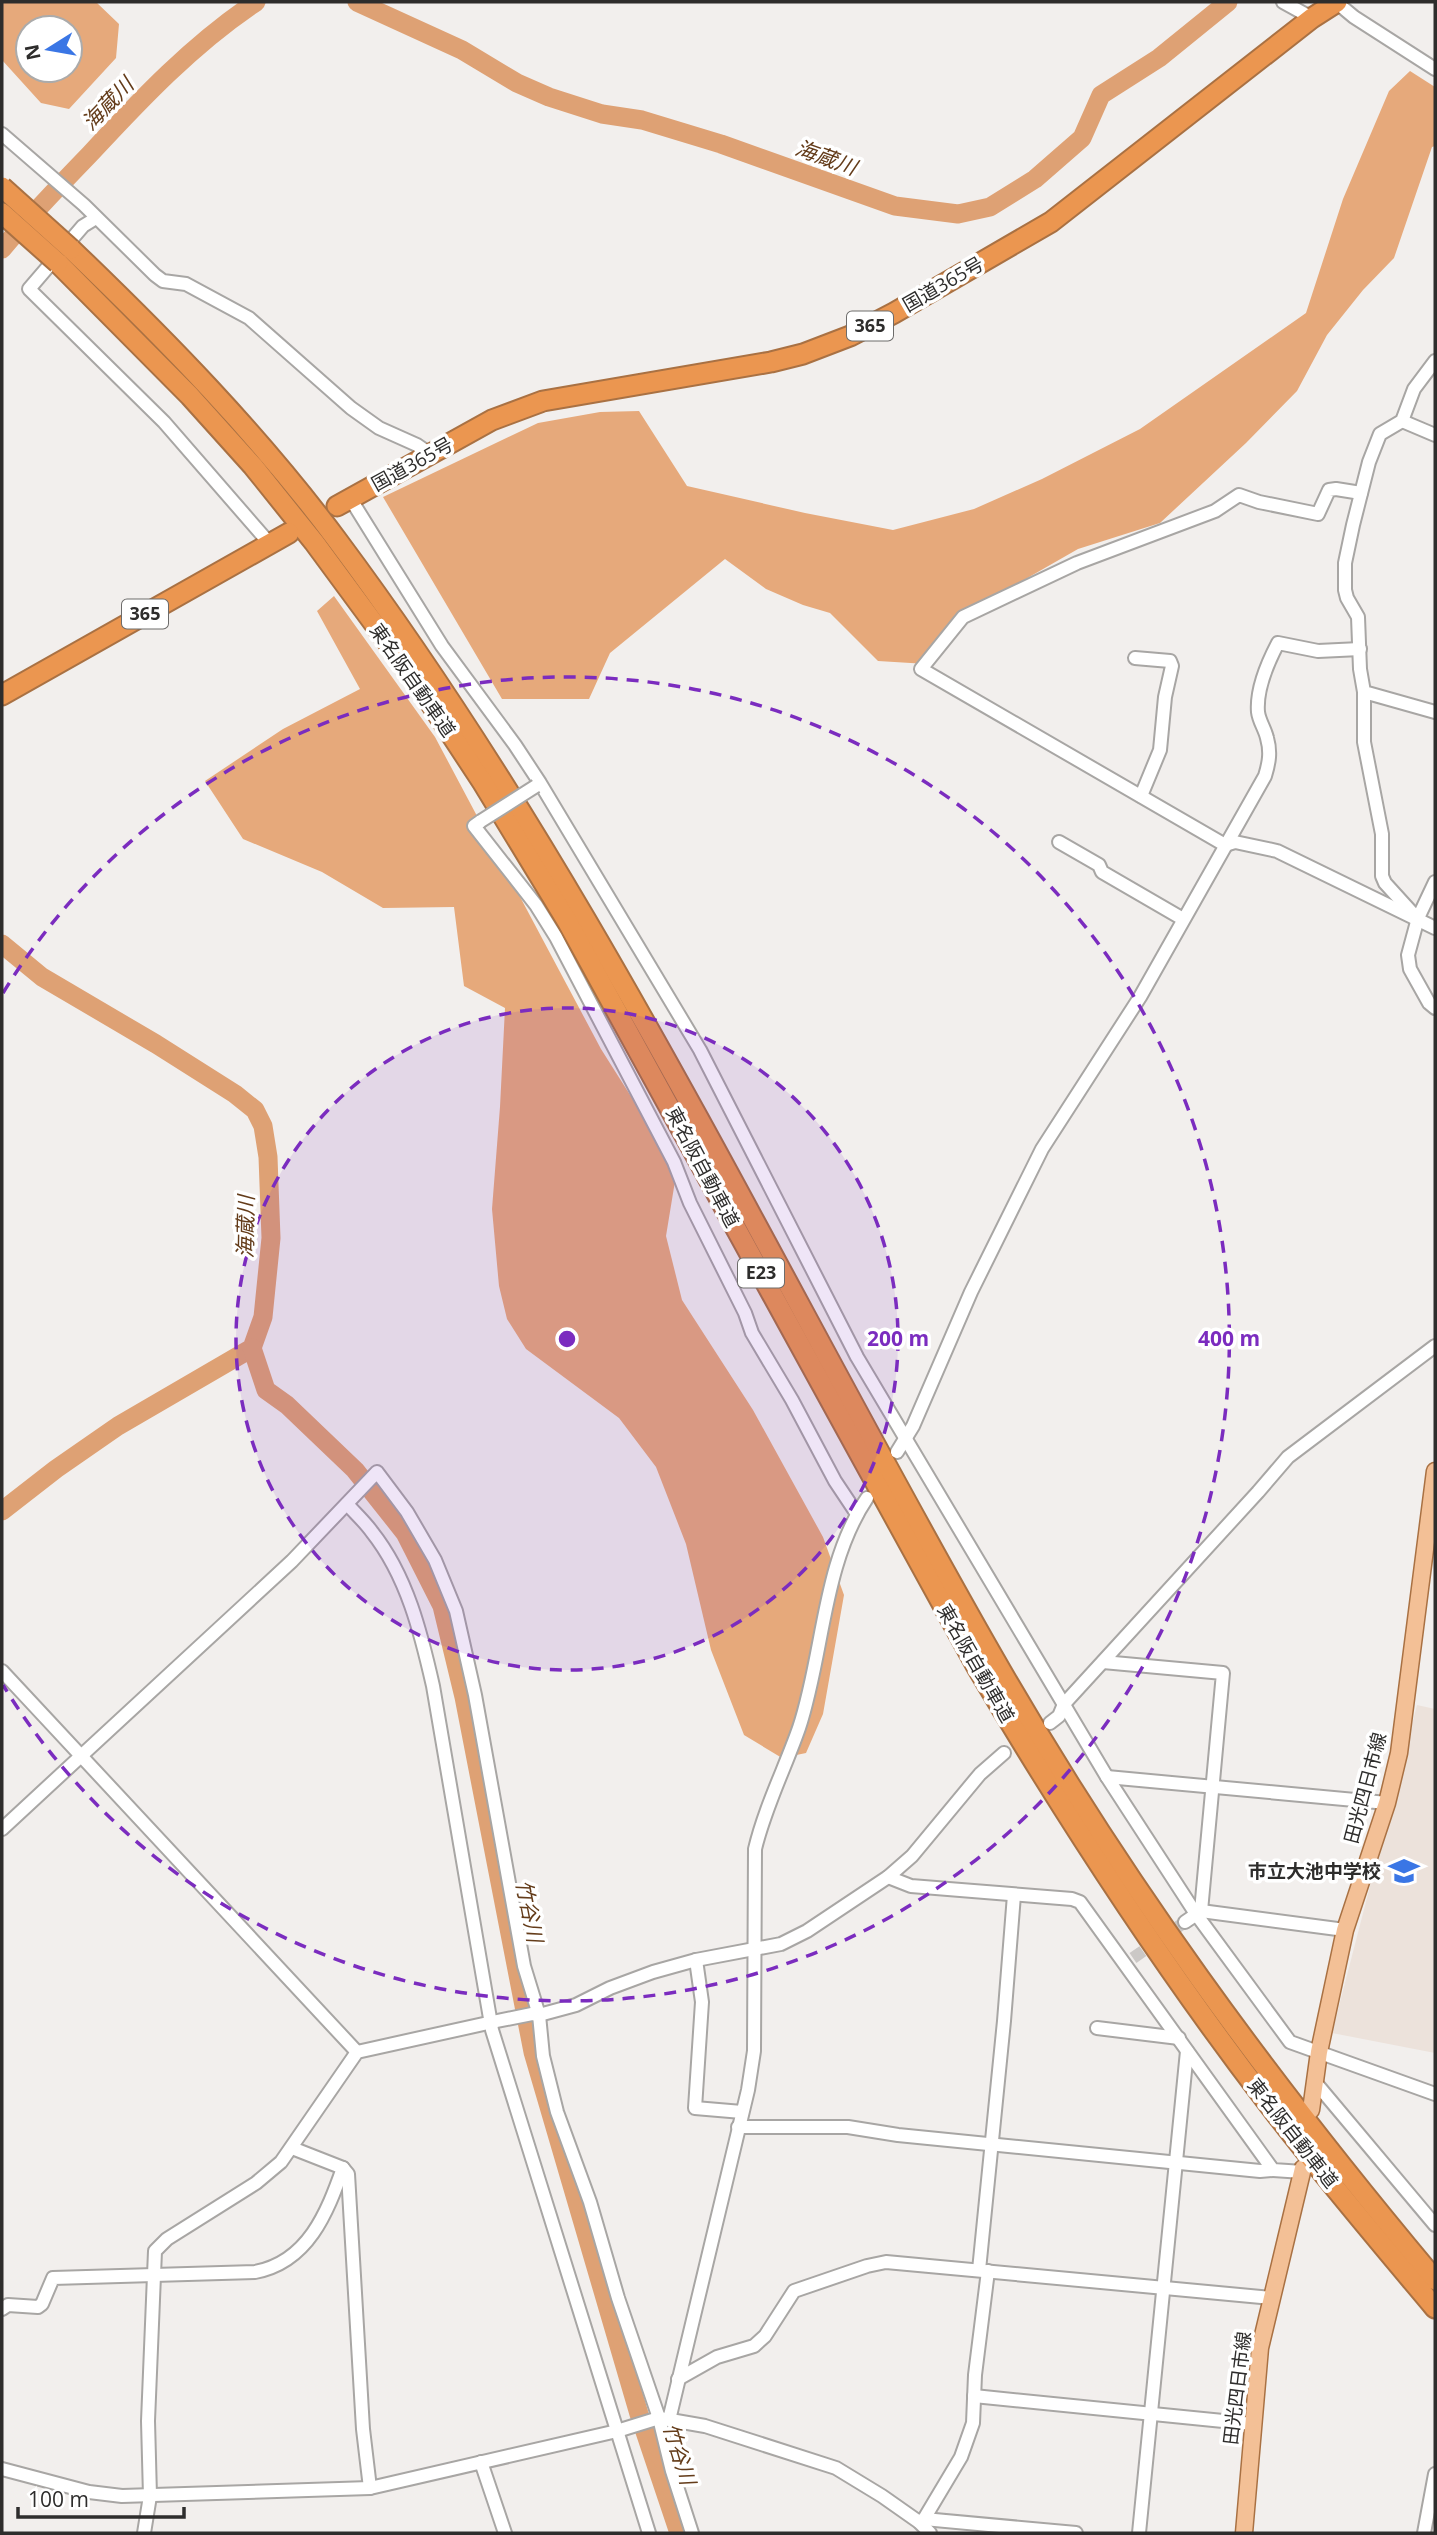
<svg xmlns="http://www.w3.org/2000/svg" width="1437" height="2535" font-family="'Open Sans','Noto Sans JP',sans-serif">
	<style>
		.built { fill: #ece2db }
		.forest { fill: #e6a97b; fill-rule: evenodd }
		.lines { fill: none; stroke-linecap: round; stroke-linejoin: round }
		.river { stroke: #dea174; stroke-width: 19 }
		.minor-tunnel { stroke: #cbc8c6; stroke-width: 12; stroke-dasharray: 12 6; stroke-linecap: butt }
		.minor-casing { stroke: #a8a6a4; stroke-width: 16 }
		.major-casing { stroke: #a97143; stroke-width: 19 }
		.highway-casing { stroke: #a97143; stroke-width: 23 }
		.minor { stroke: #fff; stroke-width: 12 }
		.major { stroke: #f3c096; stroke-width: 16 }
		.highway { stroke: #eb9650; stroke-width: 19 }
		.minor-bridge-casing { stroke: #a8a6a4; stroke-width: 16; stroke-linecap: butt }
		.highway-bridge-casing { stroke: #a97143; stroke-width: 23; stroke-linecap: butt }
		.minor-bridge { stroke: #fff; stroke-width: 12 }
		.highway-bridge { stroke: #eb9650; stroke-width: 19 }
		.ring { fill: none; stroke: #7b2cbf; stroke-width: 3.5; stroke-dasharray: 12 9 }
		.labels { text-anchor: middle; stroke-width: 7; stroke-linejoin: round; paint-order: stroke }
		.shield { fill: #fff; stroke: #6d6c6b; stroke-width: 2 }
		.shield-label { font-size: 18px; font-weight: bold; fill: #2e2d2c }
		.street-label { font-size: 19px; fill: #2e2d2c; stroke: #fff }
		.poi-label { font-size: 19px; font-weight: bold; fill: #2e2d2c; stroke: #fff; text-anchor: end }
		.water-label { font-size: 21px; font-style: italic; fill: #643c1a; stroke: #fff }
		.centre { fill: #7b2cbf; stroke: #fff; stroke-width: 3.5 }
		.ring-label { font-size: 21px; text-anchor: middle; font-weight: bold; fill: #7b2cbf; stroke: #fff; stroke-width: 7; stroke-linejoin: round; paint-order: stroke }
	</style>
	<rect width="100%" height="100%" fill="#f2efed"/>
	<path class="built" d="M1417,1705L1435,1709V2053L1332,2033Z"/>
	<g class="forest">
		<path d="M2,2H96L119,24L116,58L69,109L41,103L2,60ZM28,28H70V70H28Z"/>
		<path d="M1410,71L1435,87V146L1432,147L1394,258L1363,290L1327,335L1297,391L1246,443L1160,523L1078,549L975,608L927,664L878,661L830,613L803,605L766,589L725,559L610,653L589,699H502L383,497L538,423L600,412L639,411L687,486L805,513L893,530L974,509L1042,479L1140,429L1306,313L1343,199L1389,91Z"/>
		<path d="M334,596L435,737L601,1049L677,1169L666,1236L682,1300L753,1410L823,1537L844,1595L823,1714L806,1753L782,1758L744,1735L711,1650L686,1544L656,1467L619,1418L526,1349L507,1319L499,1286L492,1209L500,1107L505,1008L464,986L454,907L383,908L322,872L243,839L205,781L283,729L360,689L317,611Z"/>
	</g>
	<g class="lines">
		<g class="river">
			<path d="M357,2L462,50L517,83L549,97L602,114L642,120L721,144L895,206L958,214L990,207L1035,179L1082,138L1101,95L1159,58L1228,2"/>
			<path d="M2,249C30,216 60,185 90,154C141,99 193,44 256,2"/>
			<path d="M2,944L42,977L156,1044L235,1094L255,1110L263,1126L268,1157L271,1238L263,1317L252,1348L118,1426L56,1469L2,1511"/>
			<path d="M252,1348L266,1390L287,1405L355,1470L405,1533L442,1606L464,1697L533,2052L639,2414L679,2533"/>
		</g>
		<path class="minor-tunnel" d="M1133,1958L1185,1922"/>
		<g class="minor-casing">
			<g id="minor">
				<path d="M1283,2L1312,18"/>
				<path d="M1336,2L1354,17L1435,69"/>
				<path d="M2,134L84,205L155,275L163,281L186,284L249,318L351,408L379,428L417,445L430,454"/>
				<path d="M96,218L83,226L29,289L164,422L270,544"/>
				<path d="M1435,361L1414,389L1402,421L1380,434L1369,462L1353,525L1345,563V590L1347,598L1358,617L1360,669L1364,692L1435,712"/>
				<path d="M1402,421L1435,435"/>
				<path d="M1361,493L1336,489L1329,490L1318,514L1259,502L1239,495L1215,511L1077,563L963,617L921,669L1225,845L1235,842L1277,851L1435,928"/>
				<path d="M350,498L442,646L515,745L540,783L700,1050L857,1357L1107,1777L1196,1914L1290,2042L1435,2094"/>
				<path d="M1135,658L1170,661L1172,666L1165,697L1160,750L1141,796"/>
				<path d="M1364,692V742L1382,834V876L1385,883L1415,916"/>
				<path d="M481,821L474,826L536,905L556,937L674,1162L690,1203L745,1313L752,1333L792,1400L835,1481L857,1514"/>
				<path d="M1059,842L1099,865L1102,872L1183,919"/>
				<path d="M1435,882L1418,918L1408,955L1410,969L1429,1003L1435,1008"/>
				<path d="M897,1452L913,1426L971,1292L1042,1149L1140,997L1265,776C1269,763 1271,752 1267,738C1265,729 1259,721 1258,712C1256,688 1268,662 1278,643L1318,651L1360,649"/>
				<path d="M347,1504C355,1513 365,1522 372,1532C407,1576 421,1633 433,1686L492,2030L649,2533"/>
				<path d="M1103,1662L1223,1673L1201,1911"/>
				<path d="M2,1671L357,2052"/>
				<path d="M1050,1723L1059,1716L1064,1704L1258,1492L1288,1457L1435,1346"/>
				<path d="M1107,1777L1387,1803"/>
				<path d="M2,1829L292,1561L377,1472L407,1512L435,1560L456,1611L475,1695L524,1966L539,2015L543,2056L557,2112L590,2202L618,2298L659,2418L672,2471L692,2533"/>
				<path d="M888,1877L911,1886L1072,1899L1080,1902L1273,2170L1303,2172"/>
				<path d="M1185,1922L1201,1911L1345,1930"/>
				<path d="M696,1960L702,2002L695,2108L742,2112"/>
				<path d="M1097,2028L1179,2038"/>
				<path d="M1315,2082L1435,2225"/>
				<path d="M738,2127H848L898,2135L1260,2171L1273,2170"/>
				<path d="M292,2148L343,2168L348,2174L363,2429L370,2488"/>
				<path d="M979,2270L1004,2021L1014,1895"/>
				<path d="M2,2309L8,2305L38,2307L42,2304L53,2278L255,2272C308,2262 327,2213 343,2168"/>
				<path d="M678,2379L717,2357L754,2346L765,2336L794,2291L867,2266L886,2262L1272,2298"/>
				<path d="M974,2396L1253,2424"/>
				<path d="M669,2420L748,2090L754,2051L755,1849C765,1807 785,1768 799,1728C824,1653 822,1565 867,1498"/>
				<path d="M481,2462L505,2533"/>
				<path d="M2,2469L89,2492L122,2496L370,2488L617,2431L659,2418L705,2426L836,2468L882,2496L919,2522L930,2533"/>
				<path d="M924,2519L1076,2533"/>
				<path d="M919,2522L924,2519L961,2457L973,2423L975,2375L988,2271"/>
				<path d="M144,2533L150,2496L148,2421L155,2251L167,2239L256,2183L281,2162L357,2052L497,2021L532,2014L539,2015L576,2005L610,1988L653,1972L696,1960L781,1944L807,1931L888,1877L912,1856L980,1774L1004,1753"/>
				<path d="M1139,2533L1187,2051"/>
				<path d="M1424,2533L1435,2474"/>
			</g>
		</g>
		<g class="major-casing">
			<g id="major">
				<path d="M1311,2110L1319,2052L1345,1930L1387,1803L1399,1753L1435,1471"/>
				<path d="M1244,2533L1260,2348L1303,2168"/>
			</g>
		</g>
		<g class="highway-casing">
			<g id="highway">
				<path d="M71,249C166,340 258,434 337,540C596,887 778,1282 993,1657C1121,1881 1269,2082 1435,2280"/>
				<path d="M58,263L190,396L253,466L314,542L412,675L483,783L567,921L978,1669C1067,1819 1161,1964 1267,2102C1320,2172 1378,2240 1435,2308"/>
				<path d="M337,506L492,420L543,401L771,362L803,354L850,336L894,313L1051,222L1312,18L1337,2"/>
				<path d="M2,695L289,533"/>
			</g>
		</g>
		<use href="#minor" class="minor"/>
		<use href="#major" class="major"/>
		<use href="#highway" class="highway"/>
		<g class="minor-bridge-casing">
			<path id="minor-bridge" d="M481,821L536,786"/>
		</g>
		<g class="highway-bridge-casing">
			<g id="highway-bridge">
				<path d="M2,187L71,249"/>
				<path d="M2,213L58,263"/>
			</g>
		</g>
		<use href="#minor-bridge" class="minor-bridge"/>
		<use href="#highway-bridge" class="highway-bridge"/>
	</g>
	<circle cx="567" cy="1339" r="331" fill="#7b2cbf" fill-opacity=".12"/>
	<g class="ring">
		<circle cx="567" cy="1339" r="331"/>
		<path d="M3 993A662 662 0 1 1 3 1685"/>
	</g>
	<defs>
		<g id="school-bare" transform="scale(2.415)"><path d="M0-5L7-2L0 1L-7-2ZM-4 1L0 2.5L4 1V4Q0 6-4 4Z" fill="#3a76e5" stroke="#fff" stroke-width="2.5" paint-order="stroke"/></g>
	</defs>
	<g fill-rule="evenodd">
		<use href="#school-bare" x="1404" y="1871"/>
	</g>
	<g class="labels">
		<g class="shield">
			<rect x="847" y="311.5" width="46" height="29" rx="5"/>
			<rect x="122" y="599.5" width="46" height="29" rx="5"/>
			<rect x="738" y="1258.5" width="46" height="29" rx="5"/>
		</g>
		<g class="shield-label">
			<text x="870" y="332">365</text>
			<text x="145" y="620">365</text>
			<text x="761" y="1279">E23</text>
		</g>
		<g class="street-label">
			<text transform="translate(943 284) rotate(-30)" y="7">国道365号</text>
			<text transform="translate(412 464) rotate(-29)" y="7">国道365号</text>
			<text transform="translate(413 680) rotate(55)" y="7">東名阪自動車道</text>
			<text transform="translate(703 1167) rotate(62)" y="7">東名阪自動車道</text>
			<text transform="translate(976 1663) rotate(60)" y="7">東名阪自動車道</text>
			<text transform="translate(1365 1788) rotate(-75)" y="7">田光四日市線</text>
			<text transform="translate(1293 2133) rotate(52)" y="7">東名阪自動車道</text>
			<text transform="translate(1237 2388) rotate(-83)" y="7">田光四日市線</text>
		</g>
		<g class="poi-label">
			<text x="1381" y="1878">市立大池中学校</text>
		</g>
		<g class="water-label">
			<text transform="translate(108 104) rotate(-46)" y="7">海蔵川</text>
			<text transform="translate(826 158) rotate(20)" y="7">海蔵川</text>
			<text transform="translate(246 1227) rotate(-89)" y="7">海蔵川</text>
			<text transform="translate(529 1911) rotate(79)" y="7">竹谷川</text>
			<text transform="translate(679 2454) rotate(73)" y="7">竹谷川</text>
		</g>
	</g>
	<circle cx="567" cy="1339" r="10" class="centre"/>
	<g class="ring-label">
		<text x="898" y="1346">200 m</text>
		<text x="1229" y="1346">400 m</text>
	</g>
	<rect width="1437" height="2535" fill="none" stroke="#2e2d2c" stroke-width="7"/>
	<g transform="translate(49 49) rotate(259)"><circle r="33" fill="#ffffff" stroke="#ababab" stroke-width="2"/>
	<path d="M0-5L12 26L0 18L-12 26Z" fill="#3a76e5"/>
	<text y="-10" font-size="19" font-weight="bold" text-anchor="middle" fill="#2e2d2c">N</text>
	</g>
	<path d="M18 2507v10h166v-10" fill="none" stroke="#2e2d2c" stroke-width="3.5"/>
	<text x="28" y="2507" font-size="21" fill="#2e2d2c" stroke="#ffffff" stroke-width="5" paint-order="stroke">100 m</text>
</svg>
